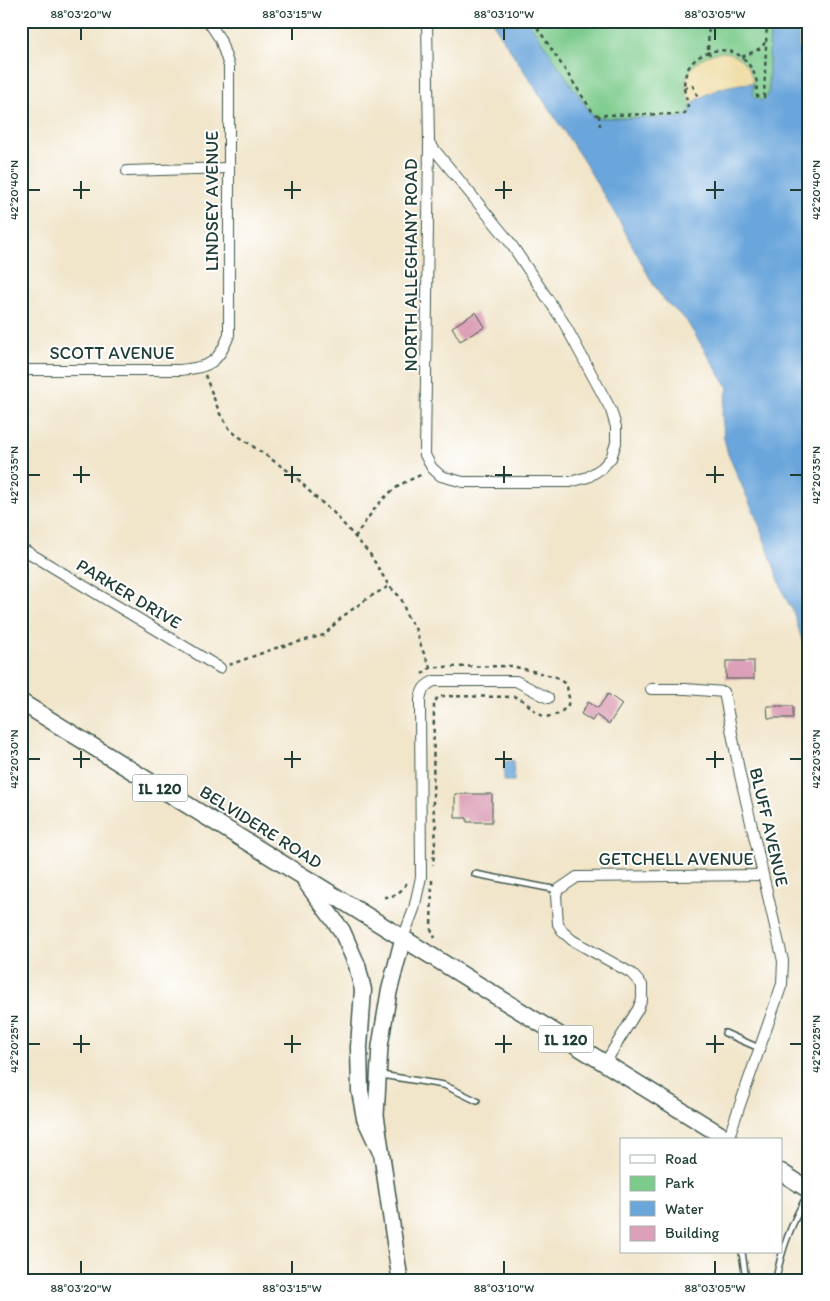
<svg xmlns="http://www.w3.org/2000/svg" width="830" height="1301" font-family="Itim,sans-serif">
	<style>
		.green { fill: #7ccb8b; stroke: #4e8460 }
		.sand { fill: #eeda9e; stroke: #868c69 }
		.water { fill: #6ba6db; stroke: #457288 }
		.building { fill: #dca1b8 }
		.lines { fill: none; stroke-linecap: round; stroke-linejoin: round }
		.lane-casing { stroke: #3e564a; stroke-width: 8 }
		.street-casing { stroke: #3e564a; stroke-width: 12 }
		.secondary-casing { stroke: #3e564a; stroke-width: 18 }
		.primary-casing { stroke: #3e564a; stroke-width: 19 }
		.path { stroke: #3e564a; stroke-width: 2.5; stroke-dasharray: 4 4; stroke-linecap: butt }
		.lane { stroke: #fff; stroke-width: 5 }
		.street { stroke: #fff; stroke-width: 10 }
		.secondary { stroke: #fff; stroke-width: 15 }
		.primary { stroke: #fff; stroke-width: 16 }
		.ticks { fill: none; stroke: #1f3d34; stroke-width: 2 }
		.labels { text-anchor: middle; stroke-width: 4; stroke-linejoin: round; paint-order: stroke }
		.shield { fill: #fff; stroke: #627771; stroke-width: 1 }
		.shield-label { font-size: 16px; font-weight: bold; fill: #1f3d34 }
		.street-label { font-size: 18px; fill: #1f3d34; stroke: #fff }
		.neatline { fill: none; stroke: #1f3d34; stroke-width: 2 }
		.ticks-label { font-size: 12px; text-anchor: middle; fill: #1f3d34 }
	</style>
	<rect width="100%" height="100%" fill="#fff"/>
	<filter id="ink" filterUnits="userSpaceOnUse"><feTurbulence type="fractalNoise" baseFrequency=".02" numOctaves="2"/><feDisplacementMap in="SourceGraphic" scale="10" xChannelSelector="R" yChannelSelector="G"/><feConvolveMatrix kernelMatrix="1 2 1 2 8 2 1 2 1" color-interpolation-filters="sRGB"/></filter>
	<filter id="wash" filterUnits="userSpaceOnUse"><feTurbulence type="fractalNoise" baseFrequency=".0096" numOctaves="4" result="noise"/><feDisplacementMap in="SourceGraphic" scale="20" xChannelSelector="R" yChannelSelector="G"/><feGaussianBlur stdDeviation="1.12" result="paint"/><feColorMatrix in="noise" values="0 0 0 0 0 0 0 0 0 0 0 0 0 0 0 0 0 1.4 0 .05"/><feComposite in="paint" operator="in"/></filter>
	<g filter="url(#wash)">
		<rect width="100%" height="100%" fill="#f1e5ca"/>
		<path class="green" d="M528,21H770L768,96L761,101L753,96L691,111L684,117L677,118H594Z"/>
		<path class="sand" d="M721,52C739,53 751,66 753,83C730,84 709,90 691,105C690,100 687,95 686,90C684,68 702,55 721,52Z"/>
		<g class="water">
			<path d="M494,21H528L594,118H677L684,117L691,111V105C709,90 730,84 753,83V96L761,101C767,99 768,97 769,90L770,21H798C798,37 797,65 809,75V662L793,611L785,597L758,522L728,454L724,438L722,413L728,388L686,320L663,299L653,284L621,224L583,160L497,30Z"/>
			<path d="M513,760L514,781H504V762Z"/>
		</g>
		<g id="blocks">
			<g class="building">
				<path d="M476,312L485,327L460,341L452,327Z"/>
				<rect x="726" y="661" width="28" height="18"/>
				<path d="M608,694L622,704L609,724L596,715L592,721L581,714L588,702L598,708Z"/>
				<path d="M767,706H793V718H768Z"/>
				<path d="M455,794H492V822H467V818H455Z"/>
			</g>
		</g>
	</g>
	<g filter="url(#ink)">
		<use href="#blocks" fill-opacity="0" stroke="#3e564a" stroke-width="1"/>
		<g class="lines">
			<g class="lane-casing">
				<g id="lane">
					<path d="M475,874L558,890"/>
					<path d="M725,1033L759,1048"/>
					<path d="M381,1075L444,1085L477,1101"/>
					<path d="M742,1252L746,1280"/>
					<path d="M776,1280C781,1248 793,1220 809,1192"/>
				</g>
			</g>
			<g class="street-casing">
				<g id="street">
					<path d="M427,21L429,143L425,455L432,468L441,476L463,482H570L588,477L602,468L611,458L616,443V427L611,410L564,323L509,241L429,143"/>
					<path d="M127,171L228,168"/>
					<path d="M21,370H180C209,367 218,364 229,335V66L220,39L208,21"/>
					<path d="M21,548L220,668"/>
					<path d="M651,689H686L724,692L740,775L783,961L782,984L728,1139"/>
					<path d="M403,938L414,909L421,877L420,700C422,689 424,686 434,681H516L548,698"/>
					<path d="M605,1063L638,1009L642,999V985L631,973L572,940L563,932L558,924L556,895L558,890L577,877L763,875"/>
				</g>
			</g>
			<g class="secondary-casing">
				<path id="secondary" d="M400,1280L376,1115L380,1046L389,992L403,938"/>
			</g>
			<g class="primary-casing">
				<g id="primary">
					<path d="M21,702L729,1140"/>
					<path d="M306,882L342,931L357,965L363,990L359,1047L360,1091L365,1118L380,1150"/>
					<path d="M781,1172L809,1190"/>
				</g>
			</g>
			<g class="path">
				<path d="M533,21L592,111L597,115L684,114C692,106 685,98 684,88C684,82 685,75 688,69C697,51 725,44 742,57C747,61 753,70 755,76C758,82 756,89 757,96L764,97L767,21"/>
				<path d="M709,21L708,50L710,55"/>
				<path d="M742,57L761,48L767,40"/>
				<path d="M684,88L693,86L698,97"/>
				<path d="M599,115L600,126"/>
				<path d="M205,375L220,414L231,431L294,475L314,496L333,512L370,554L389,586L401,598L407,616L416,630L422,649L430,667"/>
				<path d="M355,537C367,519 380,498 399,486C407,480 416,478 424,473"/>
				<path d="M229,665L276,648L324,635L342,617L368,598L389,586"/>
				<path d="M422,674L430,668L438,667L512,666L556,677L564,683L567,687L569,698L568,705L559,714L546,717C533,713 528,701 516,697L444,696L438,697L434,703L433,806L436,827L433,865"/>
				<path d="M432,880L431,929L435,938"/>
				<path d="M384,897C396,897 402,891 408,881"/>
			</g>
			<use href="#lane" class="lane"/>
			<use href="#street" class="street"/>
			<use href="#secondary" class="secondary"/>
			<use href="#primary" class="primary"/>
		</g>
	</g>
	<path class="ticks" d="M81,28V40M292,28V40M504,28V40M715,28V40M81,181V199M292,181V199M504,181V199M715,181V199M28,190H40M73,190H90M284,190H301M495,190H512M706,190H724M790,190H802M81,466V483M292,466V483M504,466V483M715,466V483M28,475H40M73,475H90M284,475H301M495,475H512M706,475H724M790,475H802M81,751V768M292,751V768M504,751V768M715,751V768M28,759H40M73,759H90M284,759H301M495,759H512M706,759H724M790,759H802M81,1035V1053M292,1035V1053M504,1035V1053M715,1035V1053M28,1044H40M73,1044H90M284,1044H301M495,1044H512M706,1044H724M790,1044H802M81,1261V1274M292,1261V1274M504,1261V1274M715,1261V1274"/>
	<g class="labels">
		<g class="shield">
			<rect x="132.5" y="774.5" width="55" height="27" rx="4"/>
			<rect x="538.5" y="1025.5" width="55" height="27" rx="4"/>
		</g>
		<g class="shield-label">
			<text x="160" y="794">IL 120</text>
			<text x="566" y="1045">IL 120</text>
		</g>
		<g class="street-label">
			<text transform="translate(212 201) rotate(-90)" y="6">LINDSEY AVENUE</text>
			<text transform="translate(411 265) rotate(-90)" y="6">NORTH ALLEGHANY ROAD</text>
			<text x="112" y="359">SCOTT AVENUE</text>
			<text transform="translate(129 594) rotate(31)" y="6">PARKER DRIVE</text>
			<text transform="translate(261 827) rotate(32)" y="6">BELVIDERE ROAD</text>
			<text transform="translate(769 827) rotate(77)" y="6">BLUFF AVENUE</text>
			<text x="676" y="865">GETCHELL AVENUE</text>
		</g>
	</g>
	<rect width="830" height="1301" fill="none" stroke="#fff" stroke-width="55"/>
	<rect x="620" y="1138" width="162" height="115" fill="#ffffff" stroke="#a5b1ae"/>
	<rect x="630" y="1155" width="25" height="8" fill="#ffffff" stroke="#a5b1ae"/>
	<text x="665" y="1164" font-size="15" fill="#1f3d34">Road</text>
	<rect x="630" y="1176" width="25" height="15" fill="#7ccb8b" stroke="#a5b1ae"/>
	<text x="665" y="1188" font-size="15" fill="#1f3d34">Park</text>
	<rect x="630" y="1201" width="25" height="15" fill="#6ba6db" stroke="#a5b1ae"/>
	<text x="665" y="1214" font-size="15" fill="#1f3d34">Water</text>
	<rect x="630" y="1226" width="25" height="15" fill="#dca1b8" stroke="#a5b1ae"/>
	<text x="665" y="1238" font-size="15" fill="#1f3d34">Building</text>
	<rect x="28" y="28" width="774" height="1246" class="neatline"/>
	<g class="ticks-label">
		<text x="81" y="18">88°03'20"W</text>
		<text x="292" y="18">88°03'15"W</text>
		<text x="504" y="18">88°03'10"W</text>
		<text x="715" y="18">88°03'05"W</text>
		<text transform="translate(14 190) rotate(-90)" y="4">42°20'40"N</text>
		<text transform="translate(816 190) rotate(-90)" y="4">42°20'40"N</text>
		<text transform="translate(14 475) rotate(-90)" y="4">42°20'35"N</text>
		<text transform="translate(816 475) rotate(-90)" y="4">42°20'35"N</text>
		<text transform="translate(14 759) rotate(-90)" y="4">42°20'30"N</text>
		<text transform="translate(816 759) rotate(-90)" y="4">42°20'30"N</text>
		<text transform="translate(14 1044) rotate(-90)" y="4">42°20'25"N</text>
		<text transform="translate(816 1044) rotate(-90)" y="4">42°20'25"N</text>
		<text x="81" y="1292">88°03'20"W</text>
		<text x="292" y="1292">88°03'15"W</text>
		<text x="504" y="1292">88°03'10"W</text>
		<text x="715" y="1292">88°03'05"W</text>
	</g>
</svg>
